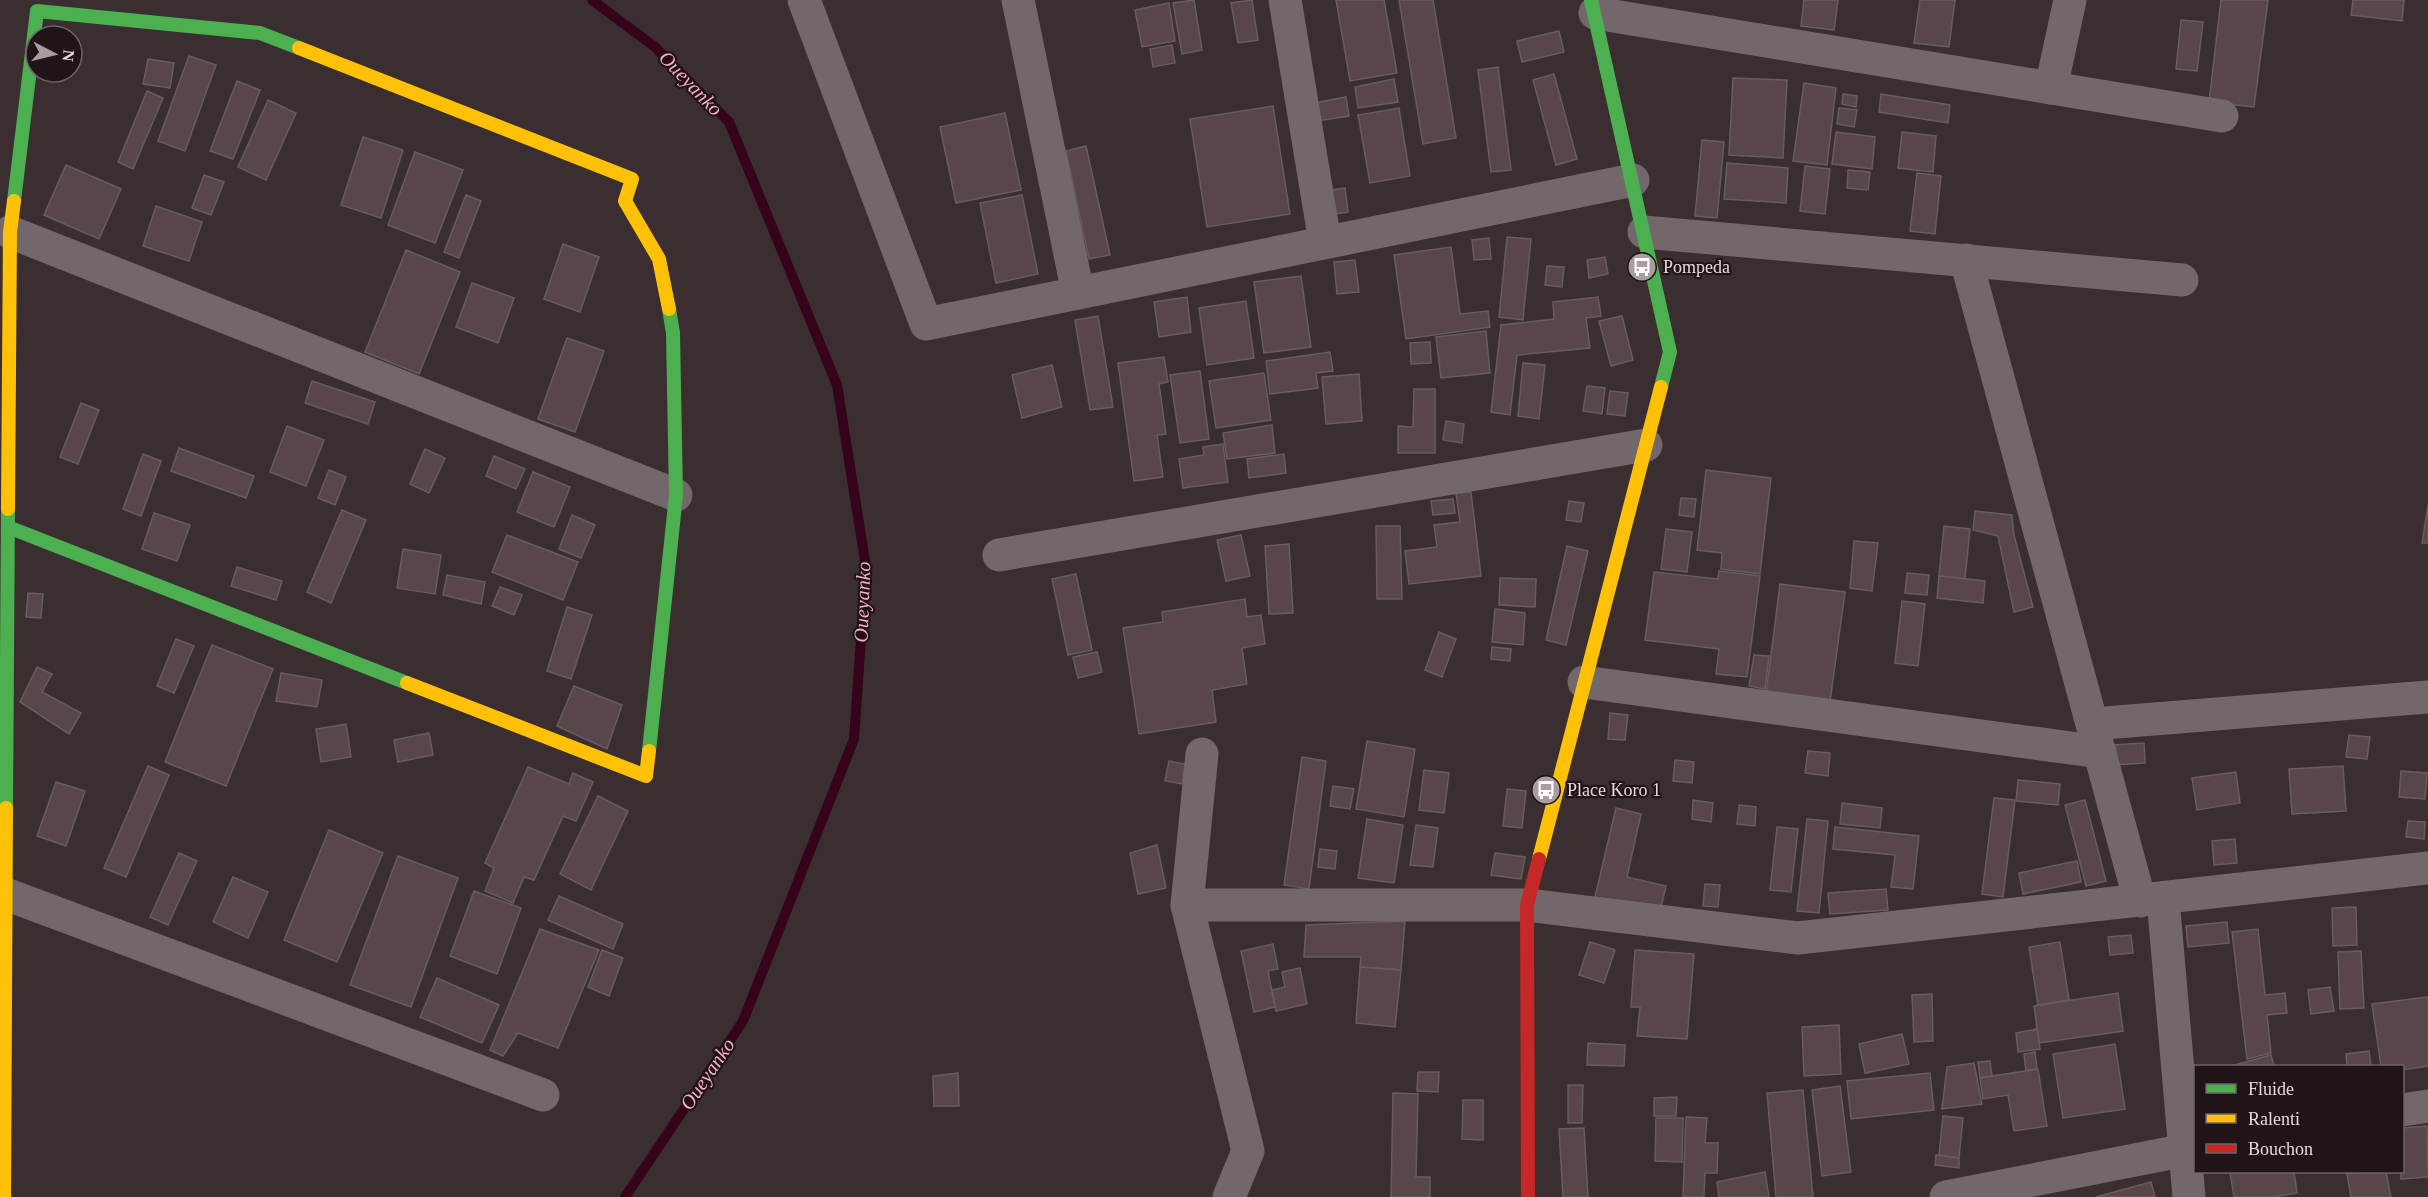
<svg xmlns="http://www.w3.org/2000/svg" width="2428" height="1197" font-family="'Times New Roman',serif">
	<style>
		.lines { fill: none; stroke-linecap: round; stroke-linejoin: round }
		.stream { stroke: #35041a; stroke-width: 10 }
		.building { fill: #58464b; stroke: #675c5f; stroke-width: 1.5 }
		.street { stroke: #72676a; stroke-width: 33 }
		.fast { stroke: #4caf50; stroke-width: 14 }
		.slow { stroke: #ffc107; stroke-width: 14 }
		.jam { stroke: #c62828; stroke-width: 14 }
		.labels { text-anchor: middle; stroke-width: 4.5; stroke-linejoin: round; paint-order: stroke }
		.poi-label { font-size: 18px; fill: #e8d8dd; stroke: #1f1418; text-anchor: start }
		.water-label { font-size: 20px; font-style: italic; fill: #fbaec6; stroke: #1f1418 }
	</style>
	<rect width="100%" height="100%" fill="#3a2e31"/>
	<g class="lines">
		<path class="stream" d="M592,0L655,47L729,122L837,385L866,567L854,739L743,1021L625,1197"/>
	</g>
	<g class="building">
		<path d="M1194,0L1202,50L1182,54L1173,3Z"/>
		<path d="M1252,0L1258,40L1238,43L1231,3Z"/>
		<path d="M1336,0H1384L1397,73L1350,81Z"/>
		<path d="M1399,0H1433L1456,138L1423,144Z"/>
		<path d="M1804,0H1838L1834,30L1801,26Z"/>
		<path d="M1920,0H1955L1949,47L1914,43Z"/>
		<path d="M2221,0H2268L2254,107L2209,102Z"/>
		<path d="M2353,0H2404L2402,21L2351,15Z"/>
		<path d="M1169,3L1175,41L1142,47L1135,10Z"/>
		<path d="M2181,20L2203,22L2197,71L2176,69Z"/>
		<path d="M1559,31L1564,52L1522,62L1517,41Z"/>
		<path d="M1172,45L1175,63L1153,67L1150,49Z"/>
		<path d="M189,56L216,65L185,151L158,141Z"/>
		<path d="M148,59L174,63L170,88L143,84Z"/>
		<path d="M1498,67L1511,170L1491,172L1478,70Z"/>
		<path d="M1554,74L1577,159L1556,165L1533,80Z"/>
		<path d="M1733,78L1787,80L1783,158L1729,155Z"/>
		<path d="M1394,79L1398,102L1358,108L1355,87Z"/>
		<path d="M237,81L260,90L233,159L210,151Z"/>
		<path d="M1804,83L1836,88L1827,165L1793,161Z"/>
		<path d="M147,91L163,98L133,169L118,162Z"/>
		<path d="M1843,94L1857,96L1856,107L1842,104Z"/>
		<path d="M1881,94L1950,105L1948,123L1879,112Z"/>
		<path d="M1346,97L1349,116L1317,121L1314,103Z"/>
		<path d="M268,100L296,113L266,180L238,167Z"/>
		<path d="M1273,106L1290,214L1207,227L1190,119Z"/>
		<path d="M1399,108L1410,176L1370,183L1358,115Z"/>
		<path d="M1839,108L1857,110L1854,127L1837,124Z"/>
		<path d="M1005,113L1021,190L956,203L940,127Z"/>
		<path d="M1836,132L1875,137L1872,169L1832,164Z"/>
		<path d="M1902,132L1936,136L1933,172L1898,168Z"/>
		<path d="M363,137L403,150L381,218L341,205Z"/>
		<path d="M1702,140L1724,142L1717,218L1695,216Z"/>
		<path d="M1086,146L1110,255L1089,259L1066,151Z"/>
		<path d="M415,152L463,170L435,243L388,225Z"/>
		<path d="M1727,163L1788,168L1786,203L1724,199Z"/>
		<path d="M66,165L121,189L99,239L44,215Z"/>
		<path d="M1805,166L1830,169L1825,214L1800,211Z"/>
		<path d="M1848,170L1870,172L1868,190L1847,188Z"/>
		<path d="M1917,173L1941,176L1935,234L1910,231Z"/>
		<path d="M204,175L224,182L211,215L192,208Z"/>
		<path d="M1345,188L1348,212L1328,215L1325,191Z"/>
		<path d="M466,195L481,201L459,258L444,252Z"/>
		<path d="M1022,195L1038,274L996,283L980,203Z"/>
		<path d="M156,206L202,222L189,261L143,246Z"/>
		<path d="M1507,237L1531,239L1523,320L1499,317Z"/>
		<path d="M1489,238L1491,259L1474,260L1472,240Z"/>
		<path d="M563,244L599,257L580,312L544,299Z"/>
		<path d="M1451,247L1460,314L1488,311L1490,327L1406,339L1394,255Z"/>
		<path d="M406,250L460,272L419,374L365,352Z"/>
		<path d="M1605,257L1608,274L1589,278L1587,260Z"/>
		<path d="M1355,260L1359,292L1337,294L1334,262Z"/>
		<path d="M1547,266L1564,267L1562,287L1545,285Z"/>
		<path d="M1301,276L1311,347L1264,353L1254,282Z"/>
		<path d="M472,283L514,298L498,343L456,327Z"/>
		<path d="M1187,297L1191,332L1159,337L1154,302Z"/>
		<path d="M1598,297L1601,316L1586,318L1590,348L1517,355L1510,415L1491,412L1501,325L1554,319L1553,302Z"/>
		<path d="M1246,301L1254,358L1207,365L1199,308Z"/>
		<path d="M1098,316L1113,407L1090,410L1075,320Z"/>
		<path d="M1622,316L1633,360L1611,366L1599,321Z"/>
		<path d="M1486,331L1490,373L1441,378L1436,337Z"/>
		<path d="M567,338L604,351L575,432L538,419Z"/>
		<path d="M1430,342L1431,363L1411,364L1410,343Z"/>
		<path d="M1330,352L1333,371L1316,373L1318,388L1270,394L1266,361Z"/>
		<path d="M1164,357L1168,382L1159,384L1166,434L1157,435L1163,477L1134,481L1118,363Z"/>
		<path d="M1523,363L1545,365L1539,419L1518,416Z"/>
		<path d="M1052,365L1062,407L1022,418L1012,375Z"/>
		<path d="M1200,371L1209,439L1180,443L1170,375Z"/>
		<path d="M1264,373L1271,420L1216,428L1209,381Z"/>
		<path d="M1359,374L1362,421L1326,424L1322,377Z"/>
		<path d="M312,381L375,402L368,424L305,403Z"/>
		<path d="M1587,386L1605,388L1602,414L1583,411Z"/>
		<path d="M1414,389H1435V453H1398V426L1413,427Z"/>
		<path d="M1610,391L1628,393L1625,416L1607,414Z"/>
		<path d="M81,403L99,410L78,464L60,457Z"/>
		<path d="M1446,421L1464,424L1462,443L1443,440Z"/>
		<path d="M1272,425L1275,453L1227,459L1223,433Z"/>
		<path d="M287,426L324,440L306,486L270,472Z"/>
		<path d="M1223,444L1228,482L1183,488L1179,459L1204,455L1203,447Z"/>
		<path d="M179,448L254,476L246,498L171,471Z"/>
		<path d="M425,449L445,458L429,493L410,484Z"/>
		<path d="M143,454L161,461L141,516L123,509Z"/>
		<path d="M1284,454L1286,473L1249,478L1247,459Z"/>
		<path d="M494,456L525,469L516,489L486,476Z"/>
		<path d="M329,470L346,477L335,505L318,498Z"/>
		<path d="M1706,470L1771,478L1760,574L1721,569L1722,553L1697,550Z"/>
		<path d="M533,472L570,487L554,527L517,512Z"/>
		<path d="M1471,492L1481,576L1409,584L1405,551L1437,547L1434,525L1460,522L1456,493Z"/>
		<path d="M1681,498L1696,499L1694,517L1679,515Z"/>
		<path d="M1453,499L1455,513L1433,515L1431,501Z"/>
		<path d="M1569,501L1584,503L1581,522L1566,520Z"/>
		<path d="M2428,505V543H2422Z"/>
		<path d="M342,510L366,520L331,603L307,592Z"/>
		<path d="M1975,511L2012,515L2014,535L2033,607L2014,612L1998,536L1973,530Z"/>
		<path d="M154,513L190,525L177,561L142,549Z"/>
		<path d="M572,515L595,525L581,558L559,549Z"/>
		<path d="M1376,526H1400L1402,599H1377Z"/>
		<path d="M1944,526L1970,529L1965,579L1939,576Z"/>
		<path d="M1666,529L1692,532L1687,572L1661,569Z"/>
		<path d="M507,535L578,562L563,600L492,572Z"/>
		<path d="M1241,535L1250,576L1226,581L1217,540Z"/>
		<path d="M1854,541L1878,543L1872,591L1850,588Z"/>
		<path d="M1289,544L1293,613L1269,614L1265,546Z"/>
		<path d="M1567,546L1588,551L1566,645L1546,640Z"/>
		<path d="M403,549L441,555L435,594L397,588Z"/>
		<path d="M237,567L282,581L276,600L231,586Z"/>
		<path d="M1719,571L1760,576L1747,677L1716,674L1719,649L1645,640L1654,572L1718,579Z"/>
		<path d="M1907,573L1929,575L1927,595L1905,593Z"/>
		<path d="M1076,574L1092,650L1068,655L1052,579Z"/>
		<path d="M447,575L485,582L481,604L443,595Z"/>
		<path d="M1939,576L1985,581L1983,603L1937,598Z"/>
		<path d="M1500,578L1536,579L1535,607L1499,605Z"/>
		<path d="M1780,584L1845,592L1830,702L1766,694Z"/>
		<path d="M500,587L522,595L514,615L492,606Z"/>
		<path d="M28,593L43,594L41,618L26,617Z"/>
		<path d="M1245,599L1247,617L1261,615L1265,644L1242,648L1247,684L1212,690L1216,722L1139,734L1123,628L1163,622L1162,612Z"/>
		<path d="M1902,601L1925,604L1918,666L1895,663Z"/>
		<path d="M567,607L592,615L571,679L547,671Z"/>
		<path d="M1495,609L1525,613L1523,645L1492,642Z"/>
		<path d="M1439,632L1456,639L1442,677L1425,670Z"/>
		<path d="M176,639L194,646L174,693L157,686Z"/>
		<path d="M212,645L273,669L226,786L165,762Z"/>
		<path d="M1492,647L1511,649L1510,661L1491,659Z"/>
		<path d="M1097,652L1102,672L1078,678L1073,657Z"/>
		<path d="M1754,655L1769,656L1765,689L1749,686Z"/>
		<path d="M37,667L52,674L42,692L81,713L69,734L20,702Z"/>
		<path d="M281,673L322,680L317,707L276,701Z"/>
		<path d="M574,686L622,705L607,749L557,726Z"/>
		<path d="M1610,713L1628,715L1625,740L1608,739Z"/>
		<path d="M346,724L351,757L321,762L316,729Z"/>
		<path d="M429,733L433,755L398,762L394,740Z"/>
		<path d="M2349,735L2370,737L2367,759L2346,757Z"/>
		<path d="M1367,741L1415,749L1404,817L1356,809Z"/>
		<path d="M2144,743L2145,763L2113,765L2112,745Z"/>
		<path d="M1808,751L1830,753L1828,776L1805,773Z"/>
		<path d="M1302,757L1326,761L1309,889L1284,885Z"/>
		<path d="M1675,760L1694,762L1692,783L1673,781Z"/>
		<path d="M1169,761L1185,764L1182,784L1165,781Z"/>
		<path d="M148,766L169,775L126,877L104,868Z"/>
		<path d="M2343,766L2346,811L2292,814L2289,769Z"/>
		<path d="M528,767L569,784L573,773L593,782L576,821L563,816L534,880L524,877L513,903L485,891L494,868L485,863Z"/>
		<path d="M1424,770L1449,773L1444,813L1419,810Z"/>
		<path d="M2401,771L2427,773L2425,799L2399,797Z"/>
		<path d="M2236,772L2240,803L2197,810L2192,778Z"/>
		<path d="M2018,780L2060,784L2058,805L2016,801Z"/>
		<path d="M56,782L85,791L66,846L37,836Z"/>
		<path d="M1333,786L1354,789L1350,809L1330,806Z"/>
		<path d="M1507,789L1526,791L1522,828L1503,826Z"/>
		<path d="M598,796L628,811L591,890L560,874Z"/>
		<path d="M1994,798L2015,800L2003,897L1982,894Z"/>
		<path d="M1693,800L1713,803L1711,822L1692,819Z"/>
		<path d="M2085,800L2106,881L2086,886L2065,805Z"/>
		<path d="M1842,803L1882,808L1880,828L1840,824Z"/>
		<path d="M1739,805L1756,807L1755,826L1737,824Z"/>
		<path d="M1616,808L1641,814L1627,877L1666,886L1660,912L1595,897Z"/>
		<path d="M1367,819L1403,825L1394,883L1358,878Z"/>
		<path d="M1807,819L1828,821L1819,913L1797,911Z"/>
		<path d="M2408,821L2425,822L2424,839L2406,837Z"/>
		<path d="M1416,825L1438,828L1433,867L1410,865Z"/>
		<path d="M1777,827L1798,829L1791,892L1770,890Z"/>
		<path d="M1835,827L1919,836L1913,889L1891,887L1895,855L1833,849Z"/>
		<path d="M329,830L383,853L337,962L284,940Z"/>
		<path d="M2235,839L2237,863L2214,865L2212,841Z"/>
		<path d="M1157,845L1166,888L1138,894L1130,853Z"/>
		<path d="M1320,849L1337,851L1335,869L1318,867Z"/>
		<path d="M179,853L197,861L168,925L150,917Z"/>
		<path d="M1495,853L1525,857L1521,879L1491,875Z"/>
		<path d="M398,856L458,878L411,1007L350,985Z"/>
		<path d="M2077,861L2081,882L2023,894L2019,873Z"/>
		<path d="M233,877L268,892L248,938L213,922Z"/>
		<path d="M1705,884L1720,885L1718,907L1703,906Z"/>
		<path d="M1886,889L1888,910L1830,914L1828,893Z"/>
		<path d="M474,891L521,908L497,974L450,956Z"/>
		<path d="M559,896L623,924L613,949L548,920Z"/>
		<path d="M2356,907L2357,945L2333,946L2332,908Z"/>
		<path d="M1405,921L1401,970L1360,967L1361,957H1304L1306,925Z"/>
		<path d="M2227,922L2229,943L2188,947L2186,926Z"/>
		<path d="M540,929L599,950L558,1048L518,1033L503,1056L490,1050Z"/>
		<path d="M2258,929L2265,995L2285,993L2287,1013L2267,1015L2271,1053L2247,1059L2232,932Z"/>
		<path d="M2131,935L2133,953L2110,955L2108,937Z"/>
		<path d="M1590,942L1615,950L1604,983L1579,975Z"/>
		<path d="M2060,942L2069,1000L2038,1005L2029,947Z"/>
		<path d="M1273,944L1278,969L1268,971L1275,1007L1254,1012L1241,951Z"/>
		<path d="M602,950L623,958L609,996L588,987Z"/>
		<path d="M1635,950L1694,954L1687,1039L1637,1036L1640,1007H1631Z"/>
		<path d="M2361,951L2364,1008L2340,1009L2338,952Z"/>
		<path d="M1360,967L1401,970L1395,1027L1356,1023Z"/>
		<path d="M1300,968L1307,1004L1276,1011L1272,990L1285,987L1282,972Z"/>
		<path d="M437,978L499,1005L482,1043L420,1017Z"/>
		<path d="M2330,987L2334,1011L2311,1014L2308,990Z"/>
		<path d="M2118,993L2123,1031L2039,1043L2034,1006Z"/>
		<path d="M1932,994L1933,1041L1914,1042L1912,995Z"/>
		<path d="M2428,997V1066L2402,1070V1066H2381L2372,1004Z"/>
		<path d="M1839,1025L1841,1074L1804,1076L1802,1027Z"/>
		<path d="M2037,1029L2040,1049L2018,1052L2016,1033Z"/>
		<path d="M1902,1034L1909,1064L1865,1073L1859,1044Z"/>
		<path d="M1588,1043L1625,1045L1624,1066L1587,1065Z"/>
		<path d="M2115,1044L2125,1109L2063,1118L2053,1054Z"/>
		<path d="M2369,1051L2371,1066H2347L2346,1054Z"/>
		<path d="M2035,1052L2037,1069L2026,1071L2024,1054Z"/>
		<path d="M2271,1055L2274,1066H2231Z"/>
		<path d="M1990,1061L1992,1076L1980,1078L1978,1062Z"/>
		<path d="M1974,1063L1982,1104L1942,1109L1947,1067Z"/>
		<path d="M2038,1069L2047,1126L2014,1131L2008,1095L1983,1099L1980,1078Z"/>
		<path d="M1418,1072H1439L1438,1092L1417,1091Z"/>
		<path d="M958,1073L959,1106H934L933,1076Z"/>
		<path d="M1930,1073L1934,1110L1851,1119L1847,1081Z"/>
		<path d="M1568,1085H1583L1582,1123H1568Z"/>
		<path d="M1840,1086L1851,1172L1822,1176L1812,1090Z"/>
		<path d="M1803,1090L1813,1197H1776L1767,1093Z"/>
		<path d="M1393,1093L1418,1094L1416,1177H1430V1197H1391Z"/>
		<path d="M1677,1097L1676,1116H1654V1098Z"/>
		<path d="M1463,1100H1483V1140L1462,1139Z"/>
		<path d="M1943,1116L1963,1118L1959,1158L1939,1155Z"/>
		<path d="M1686,1117L1707,1118L1705,1143H1718L1717,1173H1705L1704,1197H1683Z"/>
		<path d="M1656,1118H1683L1682,1162L1655,1161Z"/>
		<path d="M2427,1126L2428,1177L2401,1179L2402,1128Z"/>
		<path d="M1584,1128L1588,1197H1563L1559,1129Z"/>
		<path d="M1936,1155L1959,1158V1168L1935,1165Z"/>
		<path d="M1765,1172L1769,1197H1719L1717,1182Z"/>
		<path d="M2230,1172H2294L2297,1193L2273,1197H2234Z"/>
		<path d="M2363,1172H2386L2391,1197H2351L2347,1174Z"/>
		<path d="M2151,1182L2155,1197H2096Z"/>
	</g>
	<g class="lines">
		<g class="street">
			<path d="M804,0L926,324L1633,180"/>
			<path d="M1018,0L1078,293"/>
			<path d="M1285,0L1325,242"/>
			<path d="M1595,13L2222,116"/>
			<path d="M2051,88L2070,0"/>
			<path d="M10,232L676,495"/>
			<path d="M1644,232L2182,280"/>
			<path d="M1966,260L2140,901"/>
			<path d="M999,555L1646,445"/>
			<path d="M1584,682L2100,752"/>
			<path d="M2092,724L2428,697"/>
			<path d="M1202,754L1187,905L1248,1151L1229,1197"/>
			<path d="M0,892L543,1095"/>
			<path d="M2163,899L2189,1197"/>
			<path d="M1187,905H1527L1798,938L2428,868"/>
			<path d="M2402,1110L2428,1106"/>
			<path d="M1946,1197L2196,1148"/>
		</g>
		<g class="fast">
			<path d="M1591,0L1670,352L1661,387"/>
			<path d="M14,201L37,11L260,33L299,48"/>
			<path d="M8,527L407,683"/>
			<path d="M649,751L676,495L673,333L669,309"/>
			<path d="M6,808L8,509"/>
		</g>
		<g class="slow">
			<path d="M299,48L632,179L625,201L659,259L669,309"/>
			<path d="M8,509L10,232L14,201"/>
			<path d="M407,683L646,776L649,751"/>
			<path d="M1539,859L1661,387"/>
			<path d="M4,1197L6,808"/>
		</g>
		<path class="jam" d="M1528,1197L1527,905L1539,859"/>
	</g>
	<defs>
		<g id="bus-disc" transform="scale(1.5)"><circle r="9.5" fill="#ab9ca1" stroke="#1f1418"/><path d="M-5-6H5V4H4V6H2V4H-2V6H-4V4H-5ZM-3.5-4V0h7V-4ZM-3.5 1.2v1.5H-2V1.2ZM2 1.2v1.5H3.5V1.2Z" fill="#fff"/></g>
	</defs>
	<g fill-rule="evenodd">
		<use href="#bus-disc" x="1642" y="267"/>
		<use href="#bus-disc" x="1546" y="790"/>
	</g>
	<g class="labels">
		<g class="poi-label">
			<text x="1663" y="273">Pompeda</text>
			<text x="1567" y="796">Place Koro 1</text>
		</g>
		<g class="water-label">
			<text transform="translate(691 83) rotate(46)" y="7">Oueyanko</text>
			<text transform="translate(862 602) rotate(-88)" y="7">Oueyanko</text>
			<text transform="translate(707 1074) rotate(-56)" y="7">Oueyanko</text>
		</g>
	</g>
	<rect x="2194" y="1065" width="210" height="108" fill="#1f1418" stroke="#6f6267" stroke-width="1.5"/>
	<rect x="2206" y="1084" width="30" height="9" fill="#4caf50" stroke="#6f6267" stroke-width="1.5"/>
	<text x="2248" y="1095" font-size="18" fill="#e8d8dd">Fluide</text>
	<rect x="2206" y="1114" width="30" height="9" fill="#ffc107" stroke="#6f6267" stroke-width="1.5"/>
	<text x="2248" y="1125" font-size="18" fill="#e8d8dd">Ralenti</text>
	<rect x="2206" y="1144" width="30" height="9" fill="#c62828" stroke="#6f6267" stroke-width="1.5"/>
	<text x="2248" y="1155" font-size="18" fill="#e8d8dd">Bouchon</text>
	<g transform="translate(54 54) rotate(97)"><circle r="28" fill="#1f1418" stroke="#6f6267" stroke-width="1.5"/>
	<path d="M0-4.5L10 22L0 15L-10 22Z" fill="#ab9ca1"/>
	<text y="-9" font-size="16" font-weight="bold" text-anchor="middle" fill="#e8d8dd">N</text>
	</g>
</svg>
